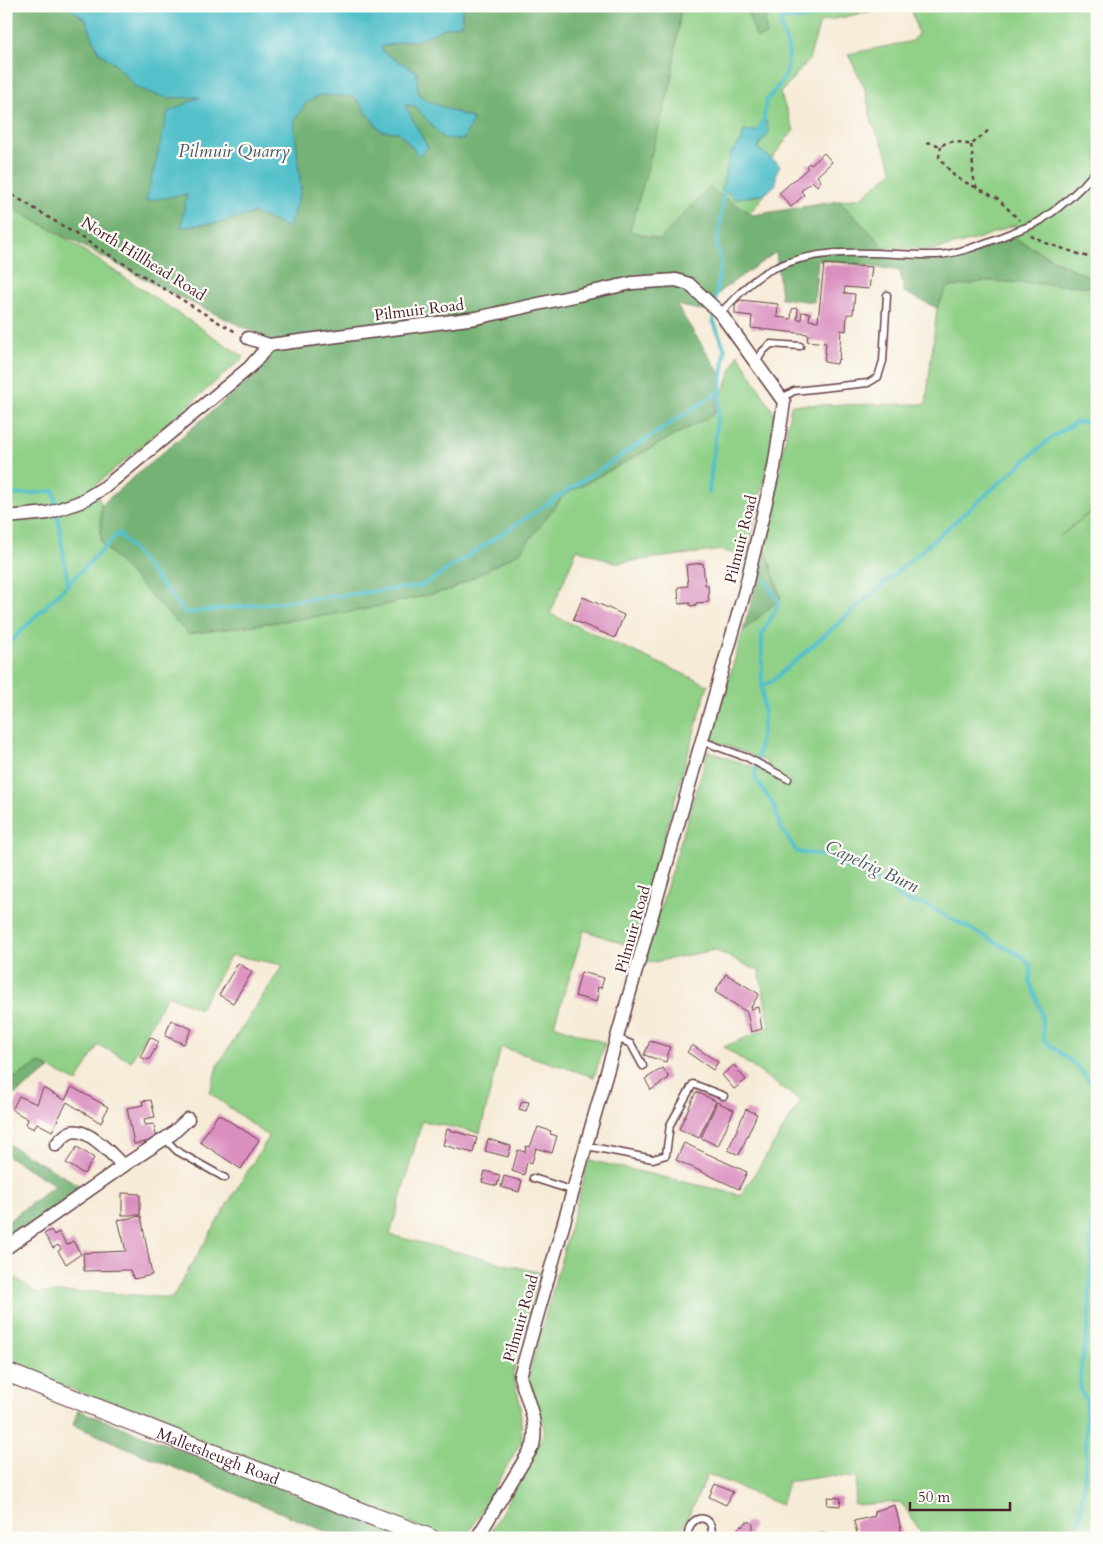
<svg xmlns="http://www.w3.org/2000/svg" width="1103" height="1544" font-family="Cardo,serif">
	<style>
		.green { fill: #90d087; stroke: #6d7859 }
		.forest { fill: #74b274; stroke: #5f6850 }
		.water { fill: #52c0ca; stroke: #4e707a }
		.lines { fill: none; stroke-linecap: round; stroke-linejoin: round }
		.stream { stroke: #52c0ca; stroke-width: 4 }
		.building { fill: #da8fbf }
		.lane-casing { stroke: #643e45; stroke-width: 9 }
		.street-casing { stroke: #643e45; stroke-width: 15 }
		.secondary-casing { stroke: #643e45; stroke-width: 20 }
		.path { stroke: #643e45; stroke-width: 2.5; stroke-dasharray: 4 4; stroke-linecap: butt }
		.lane { stroke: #fff; stroke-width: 6 }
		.street { stroke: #fff; stroke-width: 12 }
		.secondary { stroke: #fff; stroke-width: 18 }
		.labels { text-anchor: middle; stroke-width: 4.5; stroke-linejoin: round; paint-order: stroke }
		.street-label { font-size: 16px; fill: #4a1f2b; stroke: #fdfcf7 }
		.water-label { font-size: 18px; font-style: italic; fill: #4d5763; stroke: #fdfcf7 }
	</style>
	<rect width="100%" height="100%" fill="#fdfcf7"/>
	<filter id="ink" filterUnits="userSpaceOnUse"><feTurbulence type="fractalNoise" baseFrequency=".02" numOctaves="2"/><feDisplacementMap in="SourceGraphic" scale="10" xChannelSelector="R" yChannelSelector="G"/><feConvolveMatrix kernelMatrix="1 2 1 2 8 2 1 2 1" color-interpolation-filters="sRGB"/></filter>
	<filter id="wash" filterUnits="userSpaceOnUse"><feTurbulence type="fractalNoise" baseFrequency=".0096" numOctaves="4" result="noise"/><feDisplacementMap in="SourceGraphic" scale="20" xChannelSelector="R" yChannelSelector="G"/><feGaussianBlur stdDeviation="1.12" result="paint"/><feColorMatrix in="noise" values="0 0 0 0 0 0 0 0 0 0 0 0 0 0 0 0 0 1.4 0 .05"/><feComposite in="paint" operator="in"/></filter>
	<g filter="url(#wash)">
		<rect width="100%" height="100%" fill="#f6ebd7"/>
		<g class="green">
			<path d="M679,6H745L758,38L765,6H898L820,22L809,60L780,93L794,130L771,159L757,148L769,132L744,131L741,142L730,154L729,192L752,197L765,194L750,213L708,188L660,240L629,231L671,84L680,14Z"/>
			<path d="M909,6H1097V282L1014,238V225L977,239L934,250L884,247L839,201L861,198L893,171L887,154L872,123L865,89L848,54L913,41L918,33L912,11Z"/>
			<path d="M6,205L56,232L244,357L96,485L101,505V543L188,634L357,611L450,590L520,552L564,495L714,414L738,354L774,413L772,443L746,558L722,550L615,563L577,549L550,614L708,685L632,947L584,930L554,1025L605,1043L594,1077L501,1047L480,1133L422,1121L390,1235L541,1273L518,1350L513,1375L520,1403L522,1440L466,1538H447L6,1363V1271L37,1293L96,1292L172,1298L234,1193L269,1137L210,1093L217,1066L283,965L231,955L200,1009L167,995L131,1061L98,1045L77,1082L40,1063L6,1083Z"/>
			<path d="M988,281L1097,287V506L1060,536L1097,507V1538H925L901,1502L854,1505L857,1478L828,1476L788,1482L781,1505L708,1474L678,1538H488L545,1431L527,1381L589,1160L741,1195L801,1101L724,1047L770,1027L759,971L714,950L649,963L645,959L708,751L762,770L768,762L713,740L712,736L743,631L781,598L766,551L791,405L926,404L937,308L946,288Z"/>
		</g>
		<g class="forest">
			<path d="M6,6H67L86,20L98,51L117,66L137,88L167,98L201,97L146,200L188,194L181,227L217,223L254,213L301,189L294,121L305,104L320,95L355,97L381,131L399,132L419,156L428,148L404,105L415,106L443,138L474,119L427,101L418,93L417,72L383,52L380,47L410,40L416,41L445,28L461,24L463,6H679L680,14L671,84L630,231L660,240L708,188L753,215L839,201L895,258L966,255L1014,238L1057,262L1097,280V287L988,281L947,288L937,308L904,292L900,271L818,259L814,302L781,298L776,252L723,289L705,311L676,305L722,376L714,414L564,495L520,552L450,590L357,611L188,634L101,543V505L256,374L262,336L167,291L6,205Z"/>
			<path d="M745,6H765L766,35L757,38Z"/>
			<path d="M766,551L781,598L743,631Z"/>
			<path d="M39,1063L50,1069L6,1101V1083Z"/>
			<path d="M6,1143L84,1188L6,1243V1223L55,1185L6,1155Z"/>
			<path d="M78,1410L407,1538H341L73,1425Z"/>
		</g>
		<g class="water">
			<path d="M67,6H463L461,24L445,28L416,41L410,40L381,47L383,52L417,72L418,93L427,101L474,119L463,140L443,138L415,106L405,105L428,148L419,156L399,132L381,131L355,97L320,95L305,104L294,121L301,189L289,228L254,213L217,223L181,227L187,194L146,201L168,112L200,97L167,98L137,88L117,66L98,51L86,20Z"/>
			<path d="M766,121L769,132L757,148L780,165L776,174V184L765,194L734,199L729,192L721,191L730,154L741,142L744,131H755Z"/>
		</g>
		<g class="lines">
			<g class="stream">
				<path d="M759,130L764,119L766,102L782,81L787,71L789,51L781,26V20L786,18C793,20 815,18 822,13C824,11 825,9 827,6"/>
				<path d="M715,303L721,261L717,246L724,192L727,188"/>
				<path d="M709,492L725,350L713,320L714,310"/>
				<path d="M6,493L14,495L54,491L68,584"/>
				<path d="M765,580L779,604L762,634V686L764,717L755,778L775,807L780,826L797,852L822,855L888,886L897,896L909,902L924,904L1023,957L1031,967L1030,982L1041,1010L1044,1040L1077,1066L1097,1091"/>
				<path d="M6,647L22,630L119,533L185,613L422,586L720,391"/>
				<path d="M762,686L771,682L1051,438L1074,423L1097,421"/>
				<path d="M1078,1538L1086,1462V1400L1081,1391L1080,1374L1089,1320L1093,1198L1097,1154"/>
			</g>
		</g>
		<g id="blocks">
			<g class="building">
				<path d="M824,153L832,162L817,176L821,181L817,186L812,181L801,191L804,195L791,207L779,193L808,168L806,166L809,163L811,165Z"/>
				<path d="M824,264L872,267L869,289L845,287L844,293L855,294L853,314H847L846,331L841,330L839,360L838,359L837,364L824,362L826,343L807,341L808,334L751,328L752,316L735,314V306L740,300L778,304L777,317L791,319L792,309L797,308L798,310L797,319L801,320L802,312L810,313L809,320L818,321Z"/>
				<path d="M703,563L705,585H708L709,602L696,603V605L690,606V603L679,604L678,587L688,586L686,565Z"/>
				<path d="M583,597L624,615L615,638L573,620Z"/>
				<path d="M238,963L252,972L233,1003L219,995Z"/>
				<path d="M581,972L604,978L601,988L598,987L597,992L599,993L597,1002L575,996Z"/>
				<path d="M726,974L759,994L750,1009L758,1007L762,1029L751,1032L747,1012L715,992Z"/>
				<path d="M171,1020L192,1029L184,1044L165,1036Z"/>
				<path d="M150,1037L159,1042L149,1060L140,1057Z"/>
				<path d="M650,1041L670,1047L666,1062L644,1055Z"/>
				<path d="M692,1045L718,1062L713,1070L687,1052Z"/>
				<path d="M734,1065L746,1080L734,1089L722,1075Z"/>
				<path d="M663,1068L669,1078L651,1090L645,1079Z"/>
				<path d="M72,1087L108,1107L101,1123L67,1102L52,1131L37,1123L34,1129L26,1125L28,1119L12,1110L19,1096L37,1104L43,1088L65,1100Z"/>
				<path d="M696,1092L716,1101L699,1138L679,1129Z"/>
				<path d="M151,1100L155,1117L144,1119L145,1125L154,1124L157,1140L134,1144L127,1108L143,1105L142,1101Z"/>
				<path d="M522,1101L529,1102L526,1111L519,1109Z"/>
				<path d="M717,1102L734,1110L718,1146L701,1138Z"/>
				<path d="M746,1109L757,1114L739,1155L728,1150Z"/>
				<path d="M218,1114L259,1140L241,1169L200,1142Z"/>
				<path d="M538,1127L551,1131L550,1134L557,1136L552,1153L536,1148L532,1163L527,1162L524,1175L512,1171L518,1150L525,1152L526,1146L530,1147Z"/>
				<path d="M447,1129L477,1138L473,1153L443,1145Z"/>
				<path d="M488,1139L511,1146L508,1157L485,1151Z"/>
				<path d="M684,1143L747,1172L739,1189L676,1160Z"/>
				<path d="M77,1147L94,1158L84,1174L66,1163Z"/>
				<path d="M485,1171L500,1175L497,1186L482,1182Z"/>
				<path d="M504,1176L522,1181L519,1192L501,1187Z"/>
				<path d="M122,1193L140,1194V1215H122Z"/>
				<path d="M141,1216L152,1275L134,1279L130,1270L84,1271L83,1253L126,1251L118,1220Z"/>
				<path d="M51,1230L54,1235L59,1232L67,1245L73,1241L81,1254L66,1264L58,1251L61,1249L58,1245L53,1248L44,1234Z"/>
				<path d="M715,1484L733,1492L726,1505L709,1497Z"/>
				<path d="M828,1497L841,1498L840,1506L827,1505Z"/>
				<path d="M895,1505L903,1538H858L854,1521L875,1516L874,1511Z"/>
				<path d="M746,1522H751L753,1525V1528L750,1533L751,1534L748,1538H731L741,1525L742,1527Z"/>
				<path d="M824,1532L825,1538H806L805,1536Z"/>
			</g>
		</g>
	</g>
	<g filter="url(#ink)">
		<use href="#blocks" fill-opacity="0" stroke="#643e45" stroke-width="1"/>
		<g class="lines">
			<g class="lane-casing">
				<g id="lane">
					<path d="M720,313C736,298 752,278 772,269C828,243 878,256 936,255C962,254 992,240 1016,231C1024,228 1033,225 1040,221C1061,207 1081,189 1097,170"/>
					<path d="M756,363L763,351L771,344L800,346"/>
					<path d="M782,398L794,391L868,383L878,377L883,361L887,295"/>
					<path d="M702,741L748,758L788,779"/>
					<path d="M617,1038L631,1044L643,1066"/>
					<path d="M165,1139L177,1151L225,1178"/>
					<path d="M587,1146L653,1159L666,1155L670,1125L693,1084L724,1096"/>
					<path d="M533,1178L574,1191"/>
					<path d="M688,1538C686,1513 717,1511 711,1538"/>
				</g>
			</g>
			<g class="street-casing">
				<g id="street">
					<path d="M248,338L269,345"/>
					<path d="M6,517L48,513L80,502L105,487L250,367L269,345L476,318L632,283L676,280L689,284L720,313L784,402L774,468L745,590L520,1376C526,1399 539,1421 533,1446L477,1538"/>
					<path d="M56,1145C60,1140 65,1134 71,1132C87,1127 113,1155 123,1166"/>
					<path d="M6,1248L123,1166L172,1134L188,1119"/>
				</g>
			</g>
			<g class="secondary-casing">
				<g id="secondary">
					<path id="s1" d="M6,1372L364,1513L430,1538"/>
				</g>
			</g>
			<g class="path">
				<path d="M927,142L941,146C950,139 960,142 971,145L989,130"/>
				<path d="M971,145C974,158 971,178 977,188L997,198L1019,220"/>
				<path d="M941,146L939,157L955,177L977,188"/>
				<path d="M6,191L218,322L238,333"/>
				<path d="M1031,236L1046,243L1097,260"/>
			</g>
			<use href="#lane" class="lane"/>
			<use href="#street" class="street"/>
			<use href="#secondary" class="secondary"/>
		</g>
	</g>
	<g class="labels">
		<g class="street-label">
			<text transform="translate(144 258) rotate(32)" y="6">North Hillhead Road</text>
			<text transform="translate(419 309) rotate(-7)" y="6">Pilmuir Road</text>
			<text transform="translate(740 539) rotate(-76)" y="6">Pilmuir Road</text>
			<text transform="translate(632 929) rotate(-74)" y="6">Pilmuir Road</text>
			<text transform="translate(520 1318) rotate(-74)" y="6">Pilmuir Road</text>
			<text dy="6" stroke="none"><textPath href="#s1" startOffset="228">Malletsheugh Road</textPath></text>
		</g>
		<g class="water-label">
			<text x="234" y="157">Pilmuir Quarry</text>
			<text transform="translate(872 866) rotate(25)" y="6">Capelrig Burn</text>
		</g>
	</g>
	<rect width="1103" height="1544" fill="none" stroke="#fdfcf7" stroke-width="25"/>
	<path d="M910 1502v8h100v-8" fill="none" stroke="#4a1f2b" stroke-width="2.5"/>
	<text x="918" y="1502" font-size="15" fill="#4a1f2b" stroke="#fdfcf7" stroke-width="4" paint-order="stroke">50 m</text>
</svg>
